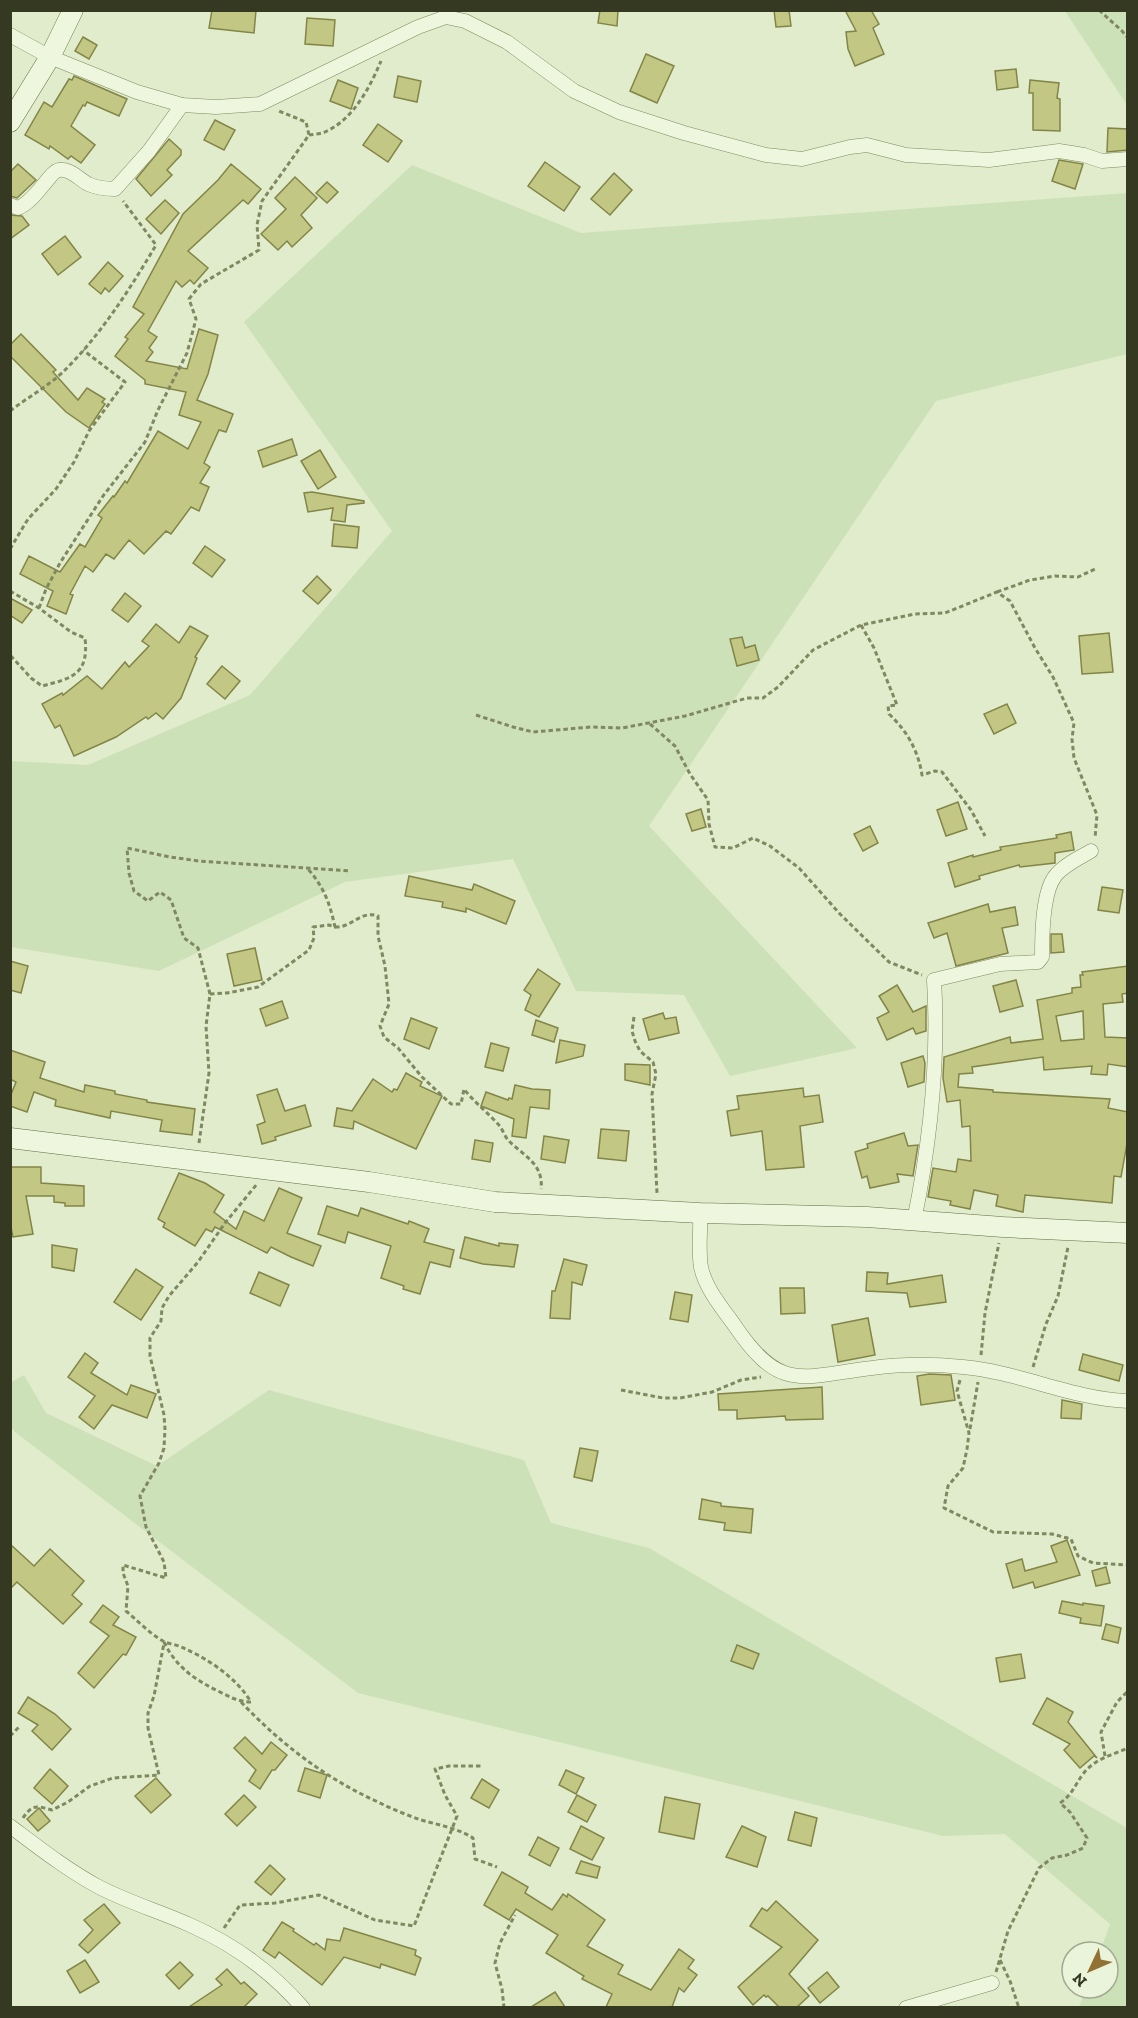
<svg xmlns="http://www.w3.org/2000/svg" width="1138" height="2018" font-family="'Zilla Slab',serif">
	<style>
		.farmland { fill: #cde1b8 }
		.building { fill: #c2c783; stroke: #828547; stroke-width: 1.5; fill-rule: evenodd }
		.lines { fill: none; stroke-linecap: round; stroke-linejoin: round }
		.street-casing { stroke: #808860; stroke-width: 15 }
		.secondary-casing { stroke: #646a43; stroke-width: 21 }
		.path { stroke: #808860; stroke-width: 3; stroke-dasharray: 4.5 3; stroke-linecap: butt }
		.street { stroke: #eef7dd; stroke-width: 14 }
		.secondary { stroke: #eef7dd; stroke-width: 20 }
	</style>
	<rect width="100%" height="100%" fill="#e0eccb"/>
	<g class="farmland">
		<path d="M1065,11H1127V105Z"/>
		<path d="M412,165L581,233L1127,193V354L936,401L649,826L857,1048L730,1076L684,995L576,991L513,859L345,882L159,971L11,947L10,761L88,765L250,695L392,531L244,322Z"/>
		<path d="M24,1375L46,1413L157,1466L269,1390L524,1460L551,1523L649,1548L1127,1828V2007H1079L1086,1988H1108V1952H1100L1110,1924L1005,1834L943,1836L358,1693L15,1432L11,1427L10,1383Z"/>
	</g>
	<g class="building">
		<path d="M212,10H256L254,33L209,28Z"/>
		<path d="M600,10H618L617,26L598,23Z"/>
		<path d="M774,10H789L791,26L776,27Z"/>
		<path d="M845,10H871L879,24L873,28L884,54L855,66L848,49L846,32L856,31Z"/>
		<path d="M307,18L335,20L333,46L305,44Z"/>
		<path d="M83,37L97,45L89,59L75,51Z"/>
		<path d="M646,54L674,66L657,103L630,91Z"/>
		<path d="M1016,69L1018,87L997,90L995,71Z"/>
		<path d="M74,76L127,99L119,116L87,102L85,106L83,105L71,126L95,145L81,163L71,156L68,159L50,146L49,149L25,135L44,102L52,107L69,79L72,80Z"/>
		<path d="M398,76L421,81L417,102L394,97Z"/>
		<path d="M338,80L358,88L351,109L330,101Z"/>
		<path d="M1030,80L1059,83L1057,98L1060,99V131L1033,130V93H1029Z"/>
		<path d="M215,120L235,130L224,150L204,140Z"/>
		<path d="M378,124L402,141L388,162L363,145Z"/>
		<path d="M1108,128L1128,129V150L1107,152Z"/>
		<path d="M169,139L181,150V155L167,170L172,175L151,196L136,179Z"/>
		<path d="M1059,160L1083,164L1075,189L1052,181Z"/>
		<path d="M545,162L580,187L564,211L528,186Z"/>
		<path d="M18,164L36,180L17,198L10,196V172Z"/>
		<path d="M231,164L261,189L248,204L243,200L188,251L208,268L194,284L190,280L182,287L176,281L148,331L157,337L149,348L153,352L146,361L187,369L199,329L218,335L208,374L197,400L233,414L226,432L219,430L204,463L210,467L200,483L209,487L199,511L191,507L171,534L166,531L144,554L129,540L114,559L106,554L93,572L85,566L70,594L73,595L66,614L47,606L53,591L20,574L29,556L60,572L80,544L85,547L102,518L98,515L113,496L114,497L125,481L127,483L158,431L188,449L201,422L179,415L186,392L145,384V380L115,356L128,339L125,337L144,314L133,307L183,214L218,180Z"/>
		<path d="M614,173L632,190L610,215L591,199Z"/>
		<path d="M295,177L317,198L301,215L312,228L292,247L287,241L278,250L261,234L286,209L275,198Z"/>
		<path d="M327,182L338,192L327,203L316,193Z"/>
		<path d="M165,200L179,213L161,234L146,219Z"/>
		<path d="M10,215L22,216L29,225L10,239Z"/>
		<path d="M65,236L81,257L58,275L42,254Z"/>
		<path d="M108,262L123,276L109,292L105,288L101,294L89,284Z"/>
		<path d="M21,334L56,370L53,372L78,400L87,388L105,399L102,402L105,404L89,428L66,412L10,356V345Z"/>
		<path d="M292,439L297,455L263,467L258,451Z"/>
		<path d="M320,450L336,477L318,489L301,461Z"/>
		<path d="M312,492L364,501V503L347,505L345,522L331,520L333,508L308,512L304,493Z"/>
		<path d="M334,524L359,527L357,548L332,546Z"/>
		<path d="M205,546L225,560L212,577L193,563Z"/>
		<path d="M317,576L331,590L318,604L303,591Z"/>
		<path d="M125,593L141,606L128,622L112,610Z"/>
		<path d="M10,598L32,610L22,623L10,615Z"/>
		<path d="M156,624L179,643L190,626L208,636L195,657L197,658L181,698L163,719L156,713L148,719L146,717L116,737L74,756L60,725L55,728L42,704L62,693L63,695L87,676L102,689L125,662L129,667L149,646L142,641Z"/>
		<path d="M1109,633L1113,672L1082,674L1079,636Z"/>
		<path d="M742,637L745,648L755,645L759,660L737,666L730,639Z"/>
		<path d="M222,666L240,681L225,699L207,684Z"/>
		<path d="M1007,704L1016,723L994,734L984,714Z"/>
		<path d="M958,802L967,829L946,836L937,810Z"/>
		<path d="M701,809L706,827L692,831L686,814Z"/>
		<path d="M870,826L878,843L863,851L854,834Z"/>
		<path d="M1071,832L1074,850L1055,853V863L1020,867L1019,865L979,876L980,879L955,887L948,863L973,855V857L1001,850L1000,847L1057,838L1056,835Z"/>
		<path d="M409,876L472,890L474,884L515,901L506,924L466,908V912L442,907L443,902L405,896Z"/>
		<path d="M1102,887L1123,890L1119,913L1098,910Z"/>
		<path d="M988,904L990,912L1015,907L1018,925L1002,928L1008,953L956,966L947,933L934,938L928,923Z"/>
		<path d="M1051,934H1062L1064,952L1051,953Z"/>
		<path d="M255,948L262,980L234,986L227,954Z"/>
		<path d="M10,961L28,966L21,993L10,990Z"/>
		<path d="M1128,966V993L1122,994L1123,1002L1103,1004L1105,1037L1128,1038V1067L1108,1064L1107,1075L1091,1074L1092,1066L1044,1070L1043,1057L972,1067L973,1073L959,1074L958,1087L993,1090V1092L1110,1099L1108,1108L1128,1112V1138L1121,1177L1114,1176L1112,1203L1025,1195L1023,1212L996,1206L998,1195L974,1190L970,1209L950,1205L951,1201L928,1197L933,1168L956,1172L958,1159L971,1161L970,1126L962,1127L960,1100L947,1102L943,1078L944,1057L1010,1037L1011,1043L1043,1039L1037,1000L1072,993V988L1081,987L1080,975H1083L1082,972ZM1083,1011L1084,1039L1061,1041L1056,1016Z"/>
		<path d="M538,969L560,984L539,1017L525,1010L531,995L524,990Z"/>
		<path d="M1016,980L1023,1006L1000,1012L993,986Z"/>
		<path d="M897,985L913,1012L926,1006V1031L916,1034L913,1028L887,1040L877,1018L889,1012L879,996Z"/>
		<path d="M282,1001L288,1018L266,1026L260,1009Z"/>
		<path d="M663,1013L665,1019L676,1017L679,1033L649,1040L643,1019Z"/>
		<path d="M411,1018L437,1028L429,1049L404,1039Z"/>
		<path d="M536,1020L558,1028L554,1042L532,1035Z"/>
		<path d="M560,1040L585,1045L583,1056L556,1063Z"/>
		<path d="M491,1043L509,1048L503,1071L485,1067Z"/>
		<path d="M10,1050L45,1062L40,1078L84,1092L85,1085L115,1091V1094L147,1100V1102L195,1109L192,1135L160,1131L162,1120L111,1111L110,1118L55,1106L56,1100L34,1092L27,1112L10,1106V1097L16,1082L10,1079Z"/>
		<path d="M923,1056L925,1063L924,1082L908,1087L901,1063Z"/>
		<path d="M625,1064L650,1065V1085L625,1080Z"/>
		<path d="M406,1073L422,1082L420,1086L442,1096L416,1149L354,1121L353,1129L334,1126L337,1108L352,1111L373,1079L392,1092L394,1089L397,1090Z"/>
		<path d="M515,1085L532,1089L550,1090L549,1109L530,1107L526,1138L512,1136L514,1119L481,1106L486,1092L508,1100L509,1098L512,1099Z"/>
		<path d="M803,1088L804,1097L819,1095L823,1122L800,1126L804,1167L766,1170L762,1131L731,1136L727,1111L739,1109L737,1096Z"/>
		<path d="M277,1089L285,1111L305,1105L311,1126L275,1137L276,1140L262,1144L257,1125L265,1122L257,1095Z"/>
		<path d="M601,1129L629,1131L626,1161L598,1158Z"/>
		<path d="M904,1133L908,1146L918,1145L913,1176L897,1174L899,1182L870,1188L867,1176L862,1178L855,1152L868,1148L867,1144Z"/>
		<path d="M544,1136L569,1140L565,1163L541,1159Z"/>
		<path d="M475,1140L493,1143L490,1162L472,1159Z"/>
		<path d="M11,1167H41V1183L84,1186V1206H65V1203L54,1202V1196H26L33,1234L13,1237L10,1223Z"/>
		<path d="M179,1173L205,1183L224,1195L214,1212L236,1229L244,1211L264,1221L279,1188L302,1198L287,1233L321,1246L313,1266L291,1257L271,1247L267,1253L215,1227L212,1232L206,1229L195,1246L163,1227L165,1223L158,1219Z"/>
		<path d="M327,1206L358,1216L361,1208L408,1224L409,1221L429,1229L424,1242L454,1250L450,1267L430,1262L420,1294L403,1289L404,1286L381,1278L391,1246L348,1232L345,1243L318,1234Z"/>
		<path d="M465,1237L499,1246V1243L518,1245L514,1267L483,1264L460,1258Z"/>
		<path d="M52,1245L77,1249L74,1271L52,1267Z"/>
		<path d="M564,1259L587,1265L582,1285L572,1282L570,1319L550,1318L552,1291H555Z"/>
		<path d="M136,1269L163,1287L141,1320L114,1302Z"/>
		<path d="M259,1272L289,1285L280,1306L250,1293Z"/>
		<path d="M867,1272L888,1273L887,1284L942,1275L946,1302L910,1307L907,1293L866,1291Z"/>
		<path d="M780,1288H804L805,1313L781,1314Z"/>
		<path d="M675,1292L692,1295L688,1322L670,1319Z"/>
		<path d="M868,1318L875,1355L838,1362L832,1325Z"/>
		<path d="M85,1353L98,1363L91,1373L127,1395L131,1385L156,1394L147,1418L112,1405L94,1429L79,1417L95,1396L68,1377Z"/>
		<path d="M1083,1354L1123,1365L1119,1381L1079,1370Z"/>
		<path d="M929,1374L951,1375L955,1400L921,1405L917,1376Z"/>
		<path d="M822,1387L823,1419L786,1420L785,1416L737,1419V1410H719L718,1394Z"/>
		<path d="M1062,1400L1082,1404L1081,1419L1061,1418Z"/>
		<path d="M580,1448L598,1451L592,1481L574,1477Z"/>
		<path d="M702,1499L721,1503V1506L753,1509L751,1533L724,1530L725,1523L699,1519Z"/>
		<path d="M1067,1540L1080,1575L1035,1588L1033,1582L1013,1588L1006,1564L1022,1559L1025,1571L1057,1562L1051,1546Z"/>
		<path d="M10,1544L34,1566L50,1549L84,1581L72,1595L82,1604L63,1624L17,1582L10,1589Z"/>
		<path d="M1106,1567L1110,1583L1096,1586L1092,1571Z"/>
		<path d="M1062,1601L1083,1605V1603L1104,1606L1101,1626L1080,1623L1081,1618L1059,1613Z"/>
		<path d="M103,1605L119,1617L113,1625L136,1637L126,1655L123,1654L94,1688L78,1673L109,1636L90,1622Z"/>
		<path d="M1106,1624L1121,1628L1118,1643L1102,1639Z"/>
		<path d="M737,1645L759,1654L753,1669L731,1661Z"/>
		<path d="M1021,1654L1025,1678L1000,1682L996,1658Z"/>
		<path d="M28,1697L55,1714L71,1729L52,1750L32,1731L38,1725L18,1713Z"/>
		<path d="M1047,1698L1073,1712L1068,1722L1097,1758L1094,1756L1080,1768L1064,1750L1070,1744L1033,1724Z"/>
		<path d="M245,1737L262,1754L271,1742L287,1755L275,1770H272L260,1789L249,1781L256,1770L234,1748Z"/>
		<path d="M305,1768L327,1775L320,1798L298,1791Z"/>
		<path d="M50,1769L68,1786L52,1804L34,1788Z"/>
		<path d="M566,1770L584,1778L576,1794L559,1785Z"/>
		<path d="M156,1778L171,1795L151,1813L135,1796Z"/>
		<path d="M482,1779L499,1790L489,1808L471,1798Z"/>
		<path d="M244,1795L256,1807L237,1826L225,1814Z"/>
		<path d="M577,1795L596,1805L587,1822L568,1812Z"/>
		<path d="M665,1797L700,1804L694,1839L659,1832Z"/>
		<path d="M39,1808L50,1821L38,1831L27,1819Z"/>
		<path d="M795,1812L817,1818L811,1846L788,1840Z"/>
		<path d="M581,1826L604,1838L592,1860L570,1849Z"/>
		<path d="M742,1826L766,1837L757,1867L726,1857Z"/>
		<path d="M538,1837L559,1848L550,1866L529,1855Z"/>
		<path d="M581,1861L600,1867L597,1878L576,1873Z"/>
		<path d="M270,1865L285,1879L271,1895L255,1882Z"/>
		<path d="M502,1872L528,1887L525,1893L552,1910L563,1894L567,1897L568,1894L605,1920L587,1946L623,1965L618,1974L651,1990L679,1949L694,1960L688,1968L697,1975L684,1992L679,1988L672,2007H606L612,1994L582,1979L584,1976L546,1953L558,1935L516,1909L509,1920L484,1905Z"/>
		<path d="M776,1901L818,1940L789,1974L809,1996L797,2007H779L768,1996L766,1997L764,1995L753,2005L738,1987L782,1947L750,1926L762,1908L767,1911Z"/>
		<path d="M104,1904L120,1923L88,1953L79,1945L93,1930L84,1920Z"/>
		<path d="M282,1922L294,1929L293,1931L314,1945L316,1943L325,1950L327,1939L340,1941L344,1928L416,1950L415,1955L421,1958L415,1975L381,1964L380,1968L344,1957L322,1985L279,1952L275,1958L263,1950Z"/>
		<path d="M85,1960L99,1982L80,1993L67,1971Z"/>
		<path d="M180,1962L193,1975L179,1989L166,1975Z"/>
		<path d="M227,1969L241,1984L244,1982L257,1994L244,2007H189L222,1985L216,1979Z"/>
		<path d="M827,1972L839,1987L820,2003L808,1988Z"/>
		<path d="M555,1992L565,2007H531Z"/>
	</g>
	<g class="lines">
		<g class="street-casing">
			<g id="street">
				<path d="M10,35L50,57L137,92L182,105L216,107L260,104L418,27L446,17L465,21L507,42L574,91L619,112L684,133L766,155L802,159L850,147L867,145L906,155L989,160L1059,151L1084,155L1102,161L1128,159"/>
				<path d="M10,205L18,208C36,201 50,171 59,170C70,168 79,179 88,184C97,188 106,189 115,189L149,151L182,105"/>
				<path d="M700,1213C701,1230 698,1250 701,1267C705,1288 723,1309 735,1326C781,1394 802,1376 872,1368C901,1364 934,1364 963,1367C1019,1372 1072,1399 1128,1401"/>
				<path d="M914,1221C930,1143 939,1060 934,980L1000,964L1038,962L1042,957C1042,937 1042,891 1056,875C1064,865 1079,858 1091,851"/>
				<path d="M10,1826C38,1847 66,1869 97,1886C127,1902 159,1911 190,1925C233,1944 272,1972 303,2008"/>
				<path d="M906,2008L992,1983"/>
			</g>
		</g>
		<g class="secondary-casing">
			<g id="secondary">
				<path d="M10,122L50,57L73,10"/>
				<path d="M10,1138L369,1182L495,1202L700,1213L867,1217L1003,1227L1128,1233"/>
			</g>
		</g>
		<g class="path">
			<path d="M1099,10L1122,31L1128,38"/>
			<path d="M309,135C315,134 322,134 327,131C354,118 370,87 381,61"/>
			<path d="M10,411C28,397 47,387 63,372C100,336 130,289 156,245L123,201"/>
			<path d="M10,549L28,519L56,489L74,462L89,431L125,382L83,350"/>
			<path d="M10,591L39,608L71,632L85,638C89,674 73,678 42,686L31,678L10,655"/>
			<path d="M997,592L1030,580L1055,576L1078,577L1095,569"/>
			<path d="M39,608L46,589L60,563L103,496L145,442L158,410L187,353L196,319L189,299L201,284L259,250L257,225L262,201L309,135L306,122L279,111"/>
			<path d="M861,625L874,648L897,705L888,706L889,714C907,731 918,750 922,775L935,771L942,772L971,810L985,836"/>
			<path d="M476,715L513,727L533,732L591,727L622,728L685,716L747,698H763L778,687L813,650L861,625L915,614L945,613L997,592L1010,601L1035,648L1053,677L1074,723L1072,739L1074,758L1097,815L1095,838"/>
			<path d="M650,724L675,746L690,774L708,800L709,824L715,847L733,848L753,838L770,846L799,868L840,914L889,962L922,975"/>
			<path d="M335,927C352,928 360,910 378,916V936L385,966L389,1004L380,1026L384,1037L398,1048L422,1077L451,1104H461L464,1089C474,1102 487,1112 498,1124C502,1128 504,1135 508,1140C522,1155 544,1163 541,1189"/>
			<path d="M210,994L227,993L258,987L309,950L314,938L313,927L329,925L335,927C330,904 324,887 308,869"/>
			<path d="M634,1017L632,1031L635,1041L640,1051L653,1062L656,1074L652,1094L657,1193"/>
			<path d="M199,1143L209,1073L206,1026L210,994L198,948L184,938L171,900L160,892L148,901L134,891L129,873L127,848L170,857L199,861L351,871"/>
			<path d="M981,1355L985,1313L999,1243"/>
			<path d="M1033,1367L1046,1324L1058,1296L1068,1247"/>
			<path d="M960,1380L957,1391L969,1433L967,1449L963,1468L948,1486L944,1508L993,1532L1052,1534L1071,1539L1078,1556L1093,1563L1128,1565"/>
			<path d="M621,1390L663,1398H680L712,1392L741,1380L761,1377"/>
			<path d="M970,1429L978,1382"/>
			<path d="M164,1642C176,1667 195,1680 220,1692C230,1697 239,1702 251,1702C236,1677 207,1658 181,1647C175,1644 168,1644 163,1641C149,1633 138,1621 126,1611L128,1586L123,1573V1565L166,1578L164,1562L146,1527L140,1496L159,1463L164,1448L165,1429L164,1415L150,1356V1338L161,1321L162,1308L169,1296L198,1262L225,1223L257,1184"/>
			<path d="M241,1702C281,1744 325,1778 378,1802C392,1809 407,1815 421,1820C439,1825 457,1828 473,1838L475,1859L497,1867"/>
			<path d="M10,1736L19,1727"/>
			<path d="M1105,1756L1101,1732L1117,1702L1128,1691"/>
			<path d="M23,1818C32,1804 37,1806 52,1810L68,1802L90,1786L113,1778L159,1775L148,1728V1713L154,1696L164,1643"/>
			<path d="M224,1928L240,1905L275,1903L319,1895L375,1920L414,1926L457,1816L445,1795L435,1769L449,1766H483"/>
			<path d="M1000,1960L1010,1981L1019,2008"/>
			<path d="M996,1972L1008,1931L1039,1868L1052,1858L1067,1855L1083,1848L1087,1838L1070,1812L1060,1803C1072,1795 1075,1785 1083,1774C1094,1759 1112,1755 1128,1748"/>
			<path d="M504,2008L502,1989L495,1963L500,1943L515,1915"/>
		</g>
		<use href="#street" class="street"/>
		<use href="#secondary" class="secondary"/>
	</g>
	<rect width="1138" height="2018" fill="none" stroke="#363922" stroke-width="24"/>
	<g transform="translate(1090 1970) rotate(226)"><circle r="28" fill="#eaf4da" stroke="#a2a990" stroke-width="1.5"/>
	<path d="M0-4.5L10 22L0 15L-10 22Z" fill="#927134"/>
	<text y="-9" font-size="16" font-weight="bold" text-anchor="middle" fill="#363922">N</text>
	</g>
</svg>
